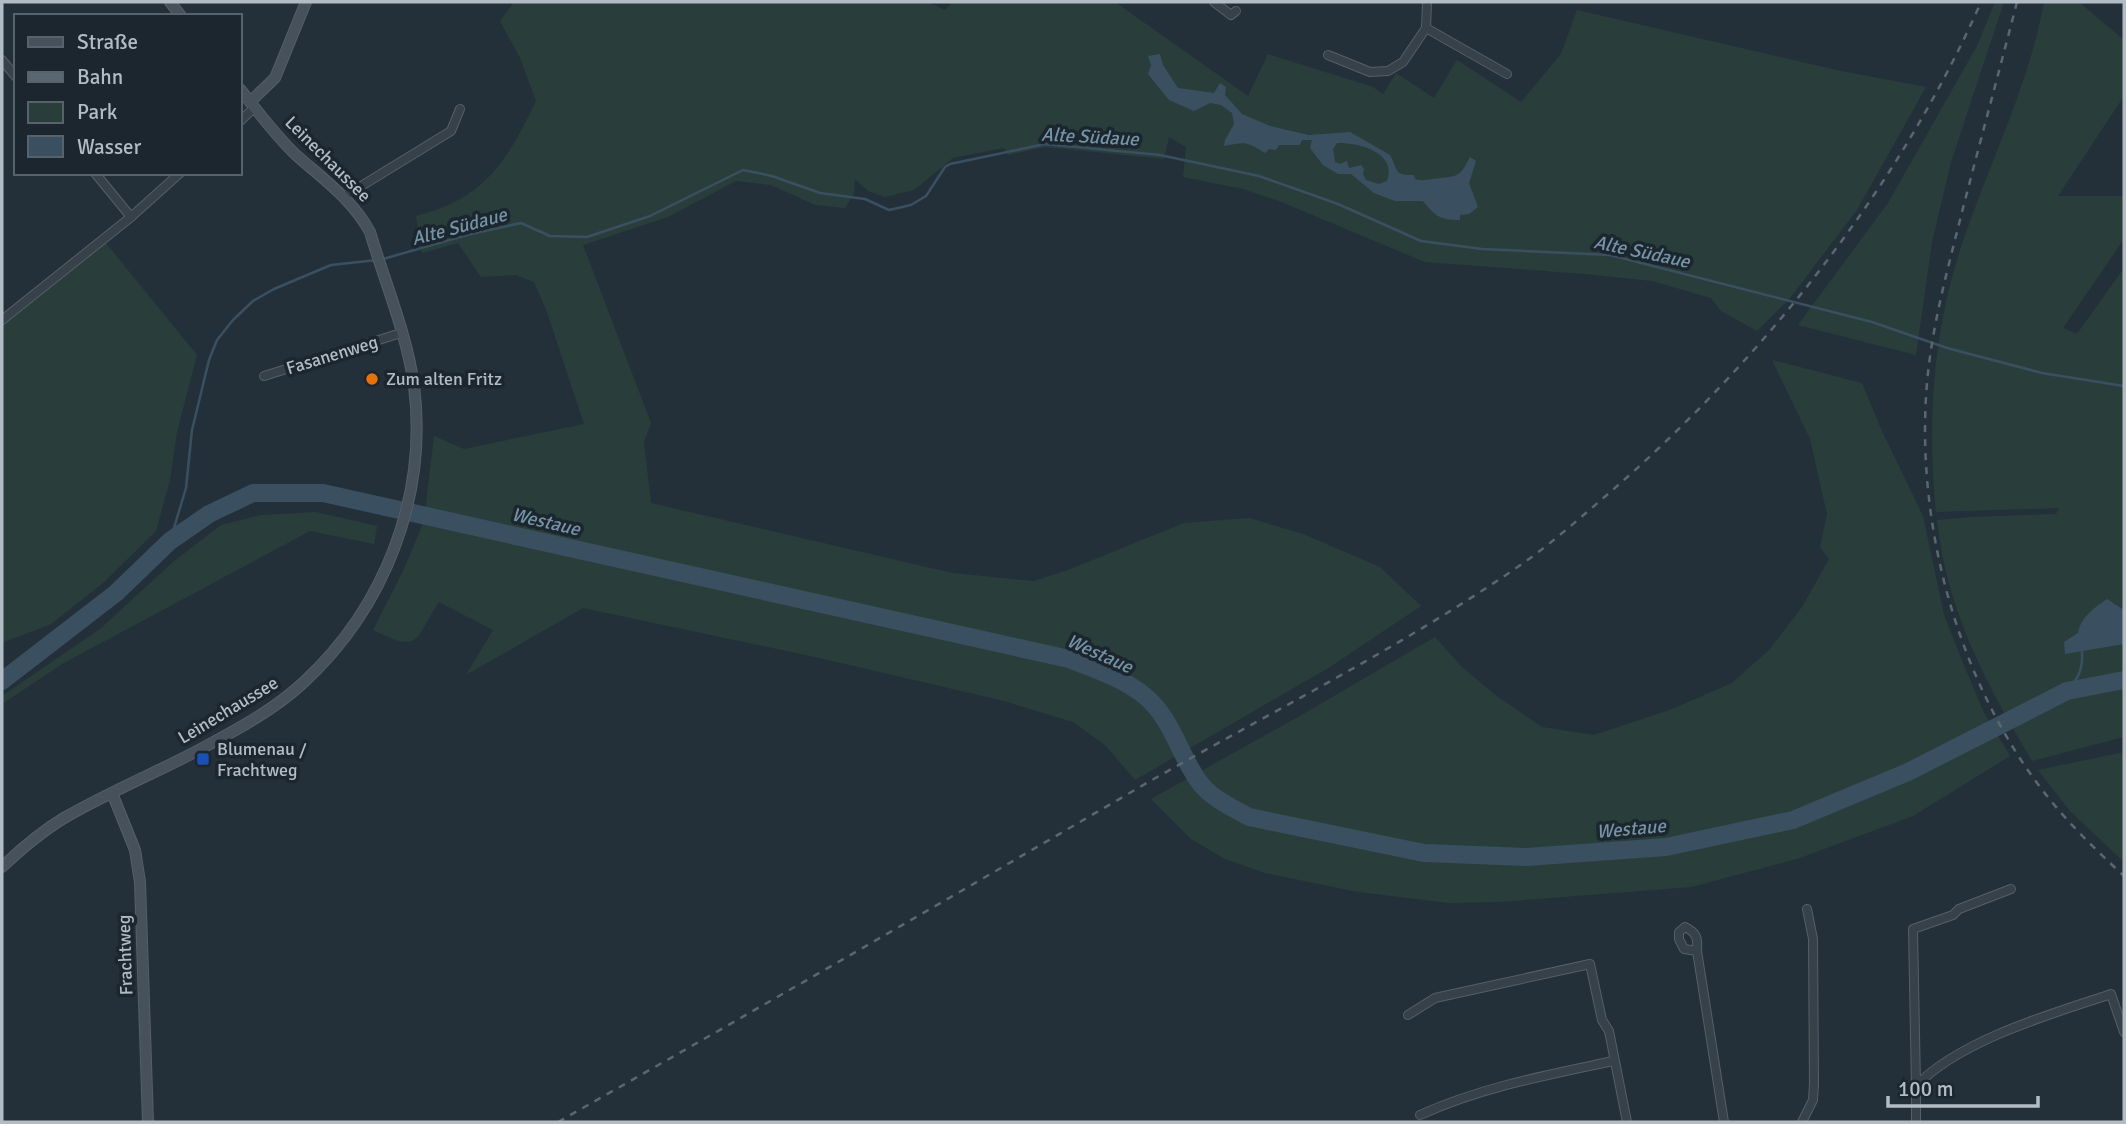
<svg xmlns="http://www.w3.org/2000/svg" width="2126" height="1124" font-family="Signika,sans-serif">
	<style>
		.green { fill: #293e3b }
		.water { fill: #3a5060; fill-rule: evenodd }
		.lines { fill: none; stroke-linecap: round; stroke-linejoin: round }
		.stream { stroke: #3a5060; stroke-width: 2.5 }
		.river { stroke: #3a5060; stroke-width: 18 }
		.street-casing { stroke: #555f67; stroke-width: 10 }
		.secondary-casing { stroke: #555f67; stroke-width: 12 }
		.street { stroke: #374149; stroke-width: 8 }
		.secondary { stroke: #46515c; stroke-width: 10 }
		.rail { stroke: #5a6670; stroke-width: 2.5; stroke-dasharray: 7 7; stroke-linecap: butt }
		.food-dot { fill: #e8710a; stroke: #1c262e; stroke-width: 2.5 }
		.transit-dot { fill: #1a4fb4; stroke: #1c262e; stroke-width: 2.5 }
		.labels { text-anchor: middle; stroke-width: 7; stroke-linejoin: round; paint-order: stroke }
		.street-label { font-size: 18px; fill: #b2bcc5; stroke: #1c262e }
		.poi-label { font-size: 18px; fill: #b2bcc5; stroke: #1c262e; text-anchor: start }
		.water-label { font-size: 19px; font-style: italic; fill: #7592a6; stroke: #1c262e }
	</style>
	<rect width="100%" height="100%" fill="#243039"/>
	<g class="green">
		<path d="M514,2H928L945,10L953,2H1115L1248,96L1268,54L1373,87L1383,94L1396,73L1434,98L1457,60L1521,102L1561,54L1577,10L1836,70L1926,87L1857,210L1790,298L1757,331L1721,311L1711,298L1652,281L1585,274L1425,262L1279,201L1243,189L1183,177L1186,147L1169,137L1164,159L1045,147L1008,155L1004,148L953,158L914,190L885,197L868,191L855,179L854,194L845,208L815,205L771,185L736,181L668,217L583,245L651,423L644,442L651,503L952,573L1034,581L1068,570L1184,523L1249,518L1303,534L1380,567L1421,606L1330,667L1135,780L1105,745L1073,722L1004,701L815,657L583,608L466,675L493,630L439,602C414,638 423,655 373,630L404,569L424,521L434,436L464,449L584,424L547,312L534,282L515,275L481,277L458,243L422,253L416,216C485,199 507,161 536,101L520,58L500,21Z"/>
		<path d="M1995,2H2004L1951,162L1932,242L1916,355L1798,325L1888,203L1977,46Z"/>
		<path d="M2044,2H2079L2124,40V96L2058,196H2124V239L2063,328L2077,334L2124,268V737L2032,761C1986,683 1947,612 1937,520L1972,517L2056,514L2059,508L1936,512C1927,420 1933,331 1962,244C1989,163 2029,86 2044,2Z"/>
		<path d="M105,242L197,355L177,432L170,480L156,531L103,583L51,624L2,643V325Z"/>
		<path d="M1772,360L1862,383L1881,429L1923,516L1944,615L1961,658L1983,711L2010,756L1913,816L1797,859L1691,887L1500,902L1449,903L1358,892L1265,873L1225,859L1191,839L1151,799L1298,717L1435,637L1462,667L1494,694L1542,727L1594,735L1672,709L1732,683L1769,650L1802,607L1829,559L1820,547L1827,514L1810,439Z"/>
		<path d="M316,512L377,526L374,544L310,531L62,664L2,704V696L100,629L173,562L221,525L262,515Z"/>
		<path d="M2124,752V862L2070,811L2038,770Z"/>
	</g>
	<g class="water">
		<path d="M1160,54L1163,65L1178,88L1214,93L1220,83L1226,87L1225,95L1242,114L1270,126L1309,135L1350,132L1390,155C1398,170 1394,176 1414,175L1415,179C1422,181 1425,180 1432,179C1455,176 1459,180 1470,157L1476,161L1469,183L1478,207L1469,214L1460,215V220C1440,220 1435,216 1423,201H1395L1374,193L1351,174H1338L1323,165L1310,148L1312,140H1302L1300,145H1279L1276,150L1269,149L1265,153C1246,141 1245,142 1224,146L1225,140L1234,124L1232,113L1221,105L1210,103L1194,111L1169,100L1148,74L1151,65L1148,56ZM1337,143C1357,142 1398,152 1387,181L1379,184L1366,180L1363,174L1364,169L1361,165L1349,168L1347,161L1340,164L1335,162L1333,149Z"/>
		<path d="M2107,599L2124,610V644L2065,654L2064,642L2078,633C2081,617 2094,608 2107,599Z"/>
	</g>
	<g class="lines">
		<g class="stream">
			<path d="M383,259L467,235L521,223L550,236L587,237L650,216L743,170L772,176L820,193L865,199L889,210L911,205L926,196L945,167L950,164L1045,144L1160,155L1259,176L1338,204L1421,241L1482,249L1610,255L1872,322L1947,348L2042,373L2124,386"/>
			<path d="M170,541L186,488L192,430L209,360L217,340L233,320L253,301L274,289L331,265L377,260"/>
			<path d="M2067,691C2079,677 2083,670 2082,651"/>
		</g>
		<path class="river" d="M2,681L116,593L170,541L209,514L253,493H323L1069,659C1095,669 1125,679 1146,697C1173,720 1180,757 1200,783C1211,798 1233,808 1249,817L1424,853L1527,857L1666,847L1793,820L1908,772L2067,691L2124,680"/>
		<g class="street-casing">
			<g id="street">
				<path d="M1214,2L1231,15L1236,11"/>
				<path d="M1426,28L1507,74"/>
				<path d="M1328,55L1370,72L1388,71L1403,62L1426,28L1427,2"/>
				<path d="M2,60L16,77"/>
				<path d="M240,121L254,108"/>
				<path d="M95,173L131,217"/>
				<path d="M345,196L451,131L460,109"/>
				<path d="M2,320L131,217L180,173"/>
				<path d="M264,376L401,333"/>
				<path d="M1697,951L1684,949L1679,939V932L1685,927C1697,933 1698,938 1697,951L1724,1122"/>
				<path d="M1408,1015L1435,998L1590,964L1602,1020L1609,1031L1627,1122"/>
				<path d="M1916,1086L1913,929L1953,915L1959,909L2011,889"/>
				<path d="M1420,1115C1482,1087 1547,1075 1613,1061"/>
				<path d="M1802,1122L1813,1100L1814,1084L1813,939L1807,909"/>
				<path d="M1916,1122V1086C1960,1040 2051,1014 2111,994L2124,1032"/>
			</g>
		</g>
		<g class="secondary-casing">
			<g id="secondary">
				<path d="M170,2L181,16"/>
				<path d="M250,102L275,78L306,2"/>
				<path d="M112,793L135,850L140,882L148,1122"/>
				<path d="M2,867C21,849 41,832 64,818C107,793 153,774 197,751C234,731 273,711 304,682C385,607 428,496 414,386C407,334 385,283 370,232C352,199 324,180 296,155C275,135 258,112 240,89"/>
			</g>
		</g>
		<use href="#street" class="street"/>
		<use href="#secondary" class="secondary"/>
		<g class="rail">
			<path d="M2017,2C1999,72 1980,142 1962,212C1948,268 1932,325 1927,383C1915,524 1958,684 2047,796C2070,825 2097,851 2124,876"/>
			<path d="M558,1122C754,1011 950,898 1145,784C1271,712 1402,647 1522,564C1552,543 1580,518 1608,494C1762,361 1899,188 1981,2"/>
		</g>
	</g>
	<circle class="food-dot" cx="372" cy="379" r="7"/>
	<rect class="transit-dot" x="196" y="752" width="14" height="14" rx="3.5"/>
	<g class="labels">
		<g class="street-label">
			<text transform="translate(328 159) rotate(45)" y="6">Leinechaussee</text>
			<text transform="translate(332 355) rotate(-17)" y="6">Fasanenweg</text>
			<text transform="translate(228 710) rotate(-31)" y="6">Leinechaussee</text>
			<text transform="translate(125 955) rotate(-92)" y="6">Frachtweg</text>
		</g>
		<g class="poi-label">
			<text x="386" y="385">Zum alten Fritz</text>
			<text x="217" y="755">Blumenau /<tspan x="217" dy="21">Frachtweg</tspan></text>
		</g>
		<g class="water-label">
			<text transform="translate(1090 136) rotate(3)" y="7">Alte Südaue</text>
			<text transform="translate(459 226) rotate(-15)" y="7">Alte Südaue</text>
			<text transform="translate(1642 251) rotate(12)" y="7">Alte Südaue</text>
			<text transform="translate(546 521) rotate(13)" y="7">Westaue</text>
			<text transform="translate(1100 653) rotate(24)" y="7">Westaue</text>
			<text transform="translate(1631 828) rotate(-5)" y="7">Westaue</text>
		</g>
	</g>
	<rect width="2126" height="1124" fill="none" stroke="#b2bcc5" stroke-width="7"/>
	<rect x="14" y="14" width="228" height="161" fill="#1c262e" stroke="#58626a" stroke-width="2"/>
	<rect x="28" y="37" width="35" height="10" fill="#46515c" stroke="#58626a" stroke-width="2"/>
	<text x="77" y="49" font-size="21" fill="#b2bcc5">Straße</text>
	<rect x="28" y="72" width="35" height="10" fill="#5a6670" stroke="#58626a" stroke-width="2"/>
	<text x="77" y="84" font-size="21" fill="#b2bcc5">Bahn</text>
	<rect x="28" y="102" width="35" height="21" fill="#293e3b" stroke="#58626a" stroke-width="2"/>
	<text x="77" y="119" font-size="21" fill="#b2bcc5">Park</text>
	<rect x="28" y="136" width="35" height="21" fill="#3a5060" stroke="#58626a" stroke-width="2"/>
	<text x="77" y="154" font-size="21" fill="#b2bcc5">Wasser</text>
	<path d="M1888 1096v10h150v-10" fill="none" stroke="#b2bcc5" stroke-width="3.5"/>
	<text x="1898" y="1096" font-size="21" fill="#b2bcc5" stroke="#1c262e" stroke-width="5" paint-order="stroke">100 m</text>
</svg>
